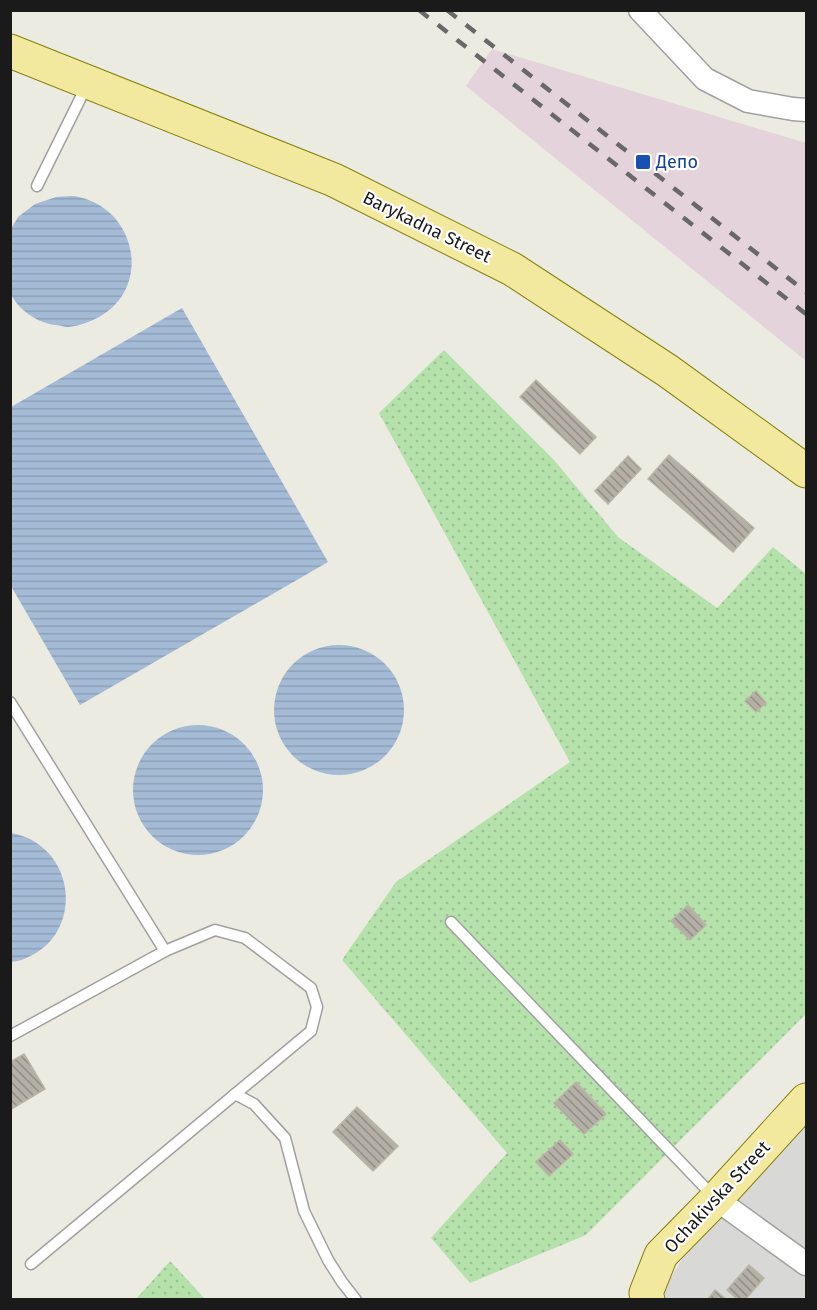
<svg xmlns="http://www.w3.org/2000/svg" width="817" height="1310" font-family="'Fira Sans',sans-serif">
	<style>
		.residential { fill: #d8d8d7 }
		.railway { fill: #e4d3db }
		.garden { fill: url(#garden-dots) }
		.water { fill: url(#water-rules) }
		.building { fill: url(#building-back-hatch); stroke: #bbb6a4; stroke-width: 1.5 }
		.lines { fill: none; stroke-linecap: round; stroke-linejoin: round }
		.lane-casing { stroke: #a1a1a1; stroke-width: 13 }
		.street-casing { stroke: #a1a1a1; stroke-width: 25 }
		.primary-casing { stroke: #85820c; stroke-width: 35 }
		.lane { stroke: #fff; stroke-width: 10 }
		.street { stroke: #fff; stroke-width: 22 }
		.primary { stroke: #f3e99e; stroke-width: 33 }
		.rail { stroke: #686868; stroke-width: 4.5; stroke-dasharray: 12 12; stroke-linecap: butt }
		.transit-dot { fill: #1a4fb4; stroke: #fff; stroke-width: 2 }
		.labels { text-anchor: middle; stroke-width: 4.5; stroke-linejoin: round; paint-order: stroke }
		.transit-label { font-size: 18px; fill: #164399; stroke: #fff; text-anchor: start }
		.street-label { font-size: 18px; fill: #1a1a1a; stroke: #fff }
	</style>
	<defs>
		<pattern id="garden-dots" width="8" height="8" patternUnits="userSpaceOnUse" patternTransform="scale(1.5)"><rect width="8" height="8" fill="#b4e2aa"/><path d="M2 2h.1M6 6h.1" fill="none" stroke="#9ac192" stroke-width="1.8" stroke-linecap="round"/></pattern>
		<pattern id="water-rules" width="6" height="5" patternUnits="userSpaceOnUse" patternTransform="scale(1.5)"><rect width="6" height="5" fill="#a4bbd6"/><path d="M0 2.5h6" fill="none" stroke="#8da0b7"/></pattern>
		<pattern id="building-back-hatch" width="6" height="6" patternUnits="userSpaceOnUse" patternTransform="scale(1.5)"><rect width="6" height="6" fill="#b4b0a7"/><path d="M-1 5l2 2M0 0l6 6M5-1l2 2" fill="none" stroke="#928e87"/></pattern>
	</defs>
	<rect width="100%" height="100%" fill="#ebebe1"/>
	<path class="residential" d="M806,1119V1299L661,1300L659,1295L693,1243Z"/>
	<path class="railway" d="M492,49L806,143V361L466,86Z"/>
	<g class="garden">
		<path d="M444,350L554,460L618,537L717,608L773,547L806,574V1014L586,1235L470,1283L431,1238L507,1153L342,960L396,882L570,762L379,413Z"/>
		<path d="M170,1261L205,1299H136Z"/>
	</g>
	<g class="water">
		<path d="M56,197C63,197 72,195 79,197C137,210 152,288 99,317C90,322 79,326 68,327C64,327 59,325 55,325C38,323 18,310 11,294V229L18,217L35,204Z"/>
		<path d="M182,308L328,562L80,705L11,586V407Z"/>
		<circle cx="339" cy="710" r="65"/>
		<circle cx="198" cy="790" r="65"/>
		<path d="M11,833C76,844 87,935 24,959C20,961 15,961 11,962Z"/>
	</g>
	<g class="building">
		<path d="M536,380L596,437L580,454L520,397Z"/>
		<path d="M669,455L754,528L733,552L648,479Z"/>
		<path d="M628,456L641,469L608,504L595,491Z"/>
		<path d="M756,691L766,703L756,712L745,701Z"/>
		<path d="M688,905L706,925L690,940L671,921Z"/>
		<path d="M24,1054L45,1089L10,1110V1062Z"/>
		<path d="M576,1082L606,1114L584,1134L554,1103Z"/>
		<path d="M357,1107L398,1146L373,1171L333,1132Z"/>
		<path d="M560,1140L573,1154L549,1176L536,1162Z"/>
		<path d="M749,1265L764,1278L745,1300H738L727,1290Z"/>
		<path d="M715,1290L727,1300H707Z"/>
	</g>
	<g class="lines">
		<g class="lane-casing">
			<g id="lane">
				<path d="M37,186L87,85"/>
				<path d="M10,702L165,951L10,1036"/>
				<path d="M451,922L714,1197"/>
				<path d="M235,1094L254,1104L285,1138L304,1211L328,1260L342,1282L356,1300"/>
				<path d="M31,1264L311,1031L317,1007L311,988L245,938L215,930L165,951"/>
			</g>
		</g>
		<g class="street-casing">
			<g id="street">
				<path d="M640,10L705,79L748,101L793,109L806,110"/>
				<path d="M716,1199L806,1264"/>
			</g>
		</g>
		<g class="primary-casing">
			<g id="primary">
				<path d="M10,51L334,180L512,269L668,371L806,471"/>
				<path d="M648,1300L646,1293L661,1255L716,1199L806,1100"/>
			</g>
		</g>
		<use href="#lane" class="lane"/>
		<use href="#street" class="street"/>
		<use href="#primary" class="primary"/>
		<g class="rail">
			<path d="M419,10L806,314"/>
			<path d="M447,10L806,292"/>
		</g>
	</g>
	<rect class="transit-dot" x="635" y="154" width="16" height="16" rx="3"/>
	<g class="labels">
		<g class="transit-label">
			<text x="656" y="168">Депо</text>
		</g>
		<g class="street-label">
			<text transform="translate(427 227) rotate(26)" y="6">Barykadna Street</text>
			<text transform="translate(717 1197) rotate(-47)" y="6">Ochakivska Street</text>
		</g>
	</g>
	<rect width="817" height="1310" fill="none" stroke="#1a1a1a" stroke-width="24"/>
</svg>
